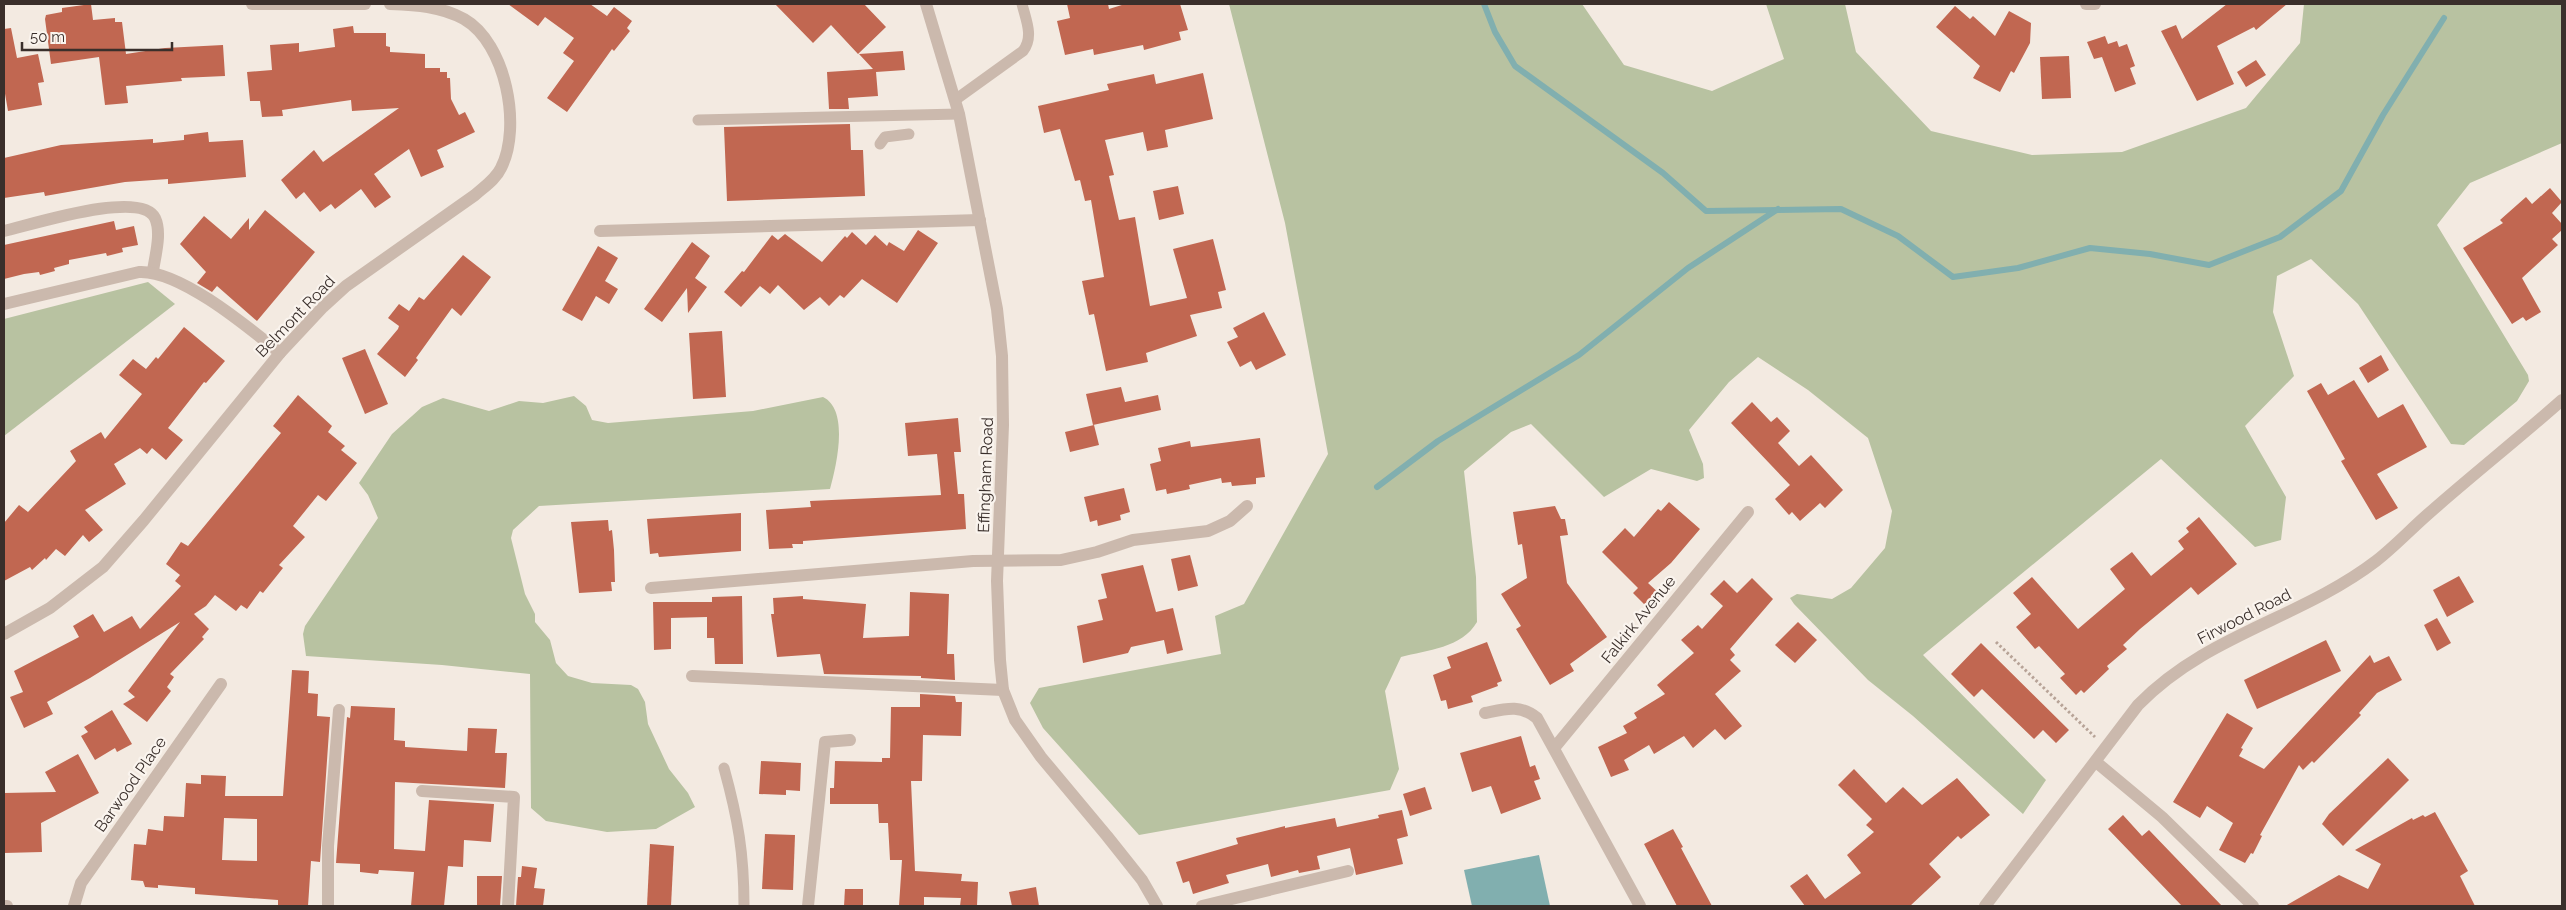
<svg xmlns="http://www.w3.org/2000/svg" width="2566" height="910" font-family="Raleway,sans-serif">
	<style>
		.green { fill: #b8c2a1 }
		.water { fill: #81afaf }
		.lines { fill: none; stroke-linecap: round; stroke-linejoin: round }
		.stream { stroke: #81afaf; stroke-width: 6 }
		.building { fill: #c16751; fill-rule: evenodd }
		.path { stroke: #b7a397; stroke-width: 3; stroke-dasharray: 2.5 2.5; stroke-linecap: butt }
		.service { stroke: #cbb9ad; stroke-width: 11 }
		.minor { stroke: #cbb9ad; stroke-width: 12 }
		.tertiary { stroke: #cbb9ad; stroke-width: 12 }
		.labels { text-anchor: middle; stroke-width: 4.5; stroke-linejoin: round; paint-order: stroke }
		.street-label { font-size: 16px; fill: #3a2f2b; stroke: #faf4ee }
	</style>
	<rect width="100%" height="100%" fill="#f3eae1"/>
	<g class="green">
		<path d="M1229,4H1582L1624,65L1712,91L1784,59L1766,4H1845L1856,52L1931,131L2032,155L2122,152L2246,108L2300,43L2304,4H2562V143L2470,183L2437,225L2528,375L2529,381L2517,401L2464,445L2451,444L2358,304L2311,259L2277,276L2273,312L2294,376L2245,426L2286,497L2281,540L2255,547L2161,459L1923,655L2046,780L2023,814L1913,716L1868,680L1794,604L1790,598L1797,594L1832,599L1851,588L1885,548L1892,511L1868,438L1808,390L1758,357L1729,382L1689,430L1703,464L1704,478L1697,481L1651,469L1604,497L1531,424L1511,432L1464,471L1476,577L1477,622C1462,648 1427,650 1401,657L1385,691L1399,769L1390,790L1139,835L1043,728L1030,703L1039,688L1221,654L1215,616L1244,604L1328,454L1285,223Z"/>
		<path d="M148,282L175,304L4,436V319Z"/>
		<path d="M574,396L586,406L592,420L608,423L753,411L823,397C850,410 836,467 830,489L539,506L513,530L511,538L525,594L535,614V622L550,640L556,663L568,676L592,683L631,685L638,689L645,702L648,724L669,769L688,793L695,807L656,829L607,832L546,821L531,808L530,674L442,665L306,656L303,634L305,626L378,518L368,495L359,483L392,434L422,407L443,398L489,411L519,401L543,403Z"/>
	</g>
	<path class="water" d="M1539,855L1550,906H1472L1464,870Z"/>
	<g class="lines">
		<g class="stream">
			<path d="M1484,4L1495,32L1515,66L1663,173L1706,211L1841,209L1898,236L1953,277L2018,268L2090,248L2150,254L2209,265L2280,237L2341,191L2383,115L2444,18"/>
			<path d="M1377,487L1438,441L1579,355L1688,268L1778,209"/>
		</g>
	</g>
	<g class="building">
		<path d="M91,4L93,20L115,18V22H122L126,54L165,48L223,45L225,76L181,78L182,81L126,86L128,103L105,105L99,57L51,64L45,19L46,15L62,12V8Z"/>
		<path d="M508,4H590L607,16L614,7L632,21L627,28L630,31L614,51L612,49L567,112L547,98L574,61L563,53L574,38L545,17L538,26Z"/>
		<path d="M775,4H864L886,27L858,54L831,25L813,43Z"/>
		<path d="M1067,4H1108L1109,9L1125,4H1180L1188,30L1179,32L1181,40L1144,50L1143,45L1094,55L1093,49L1065,55L1057,21L1070,18Z"/>
		<path d="M2227,4H2287L2256,30L2254,27L2217,46L2234,84L2197,101L2161,31L2176,25L2182,39Z"/>
		<path d="M1955,6L1970,19L1973,16L1995,36L2009,11L2031,23L2030,43L2014,73L2011,71L2000,92L1973,78L1980,66L1936,27Z"/>
		<path d="M353,26L354,33H386V46L390,47V52L425,54V68H440V72H447V78H450L451,99L459,115L465,112L475,132L437,150L444,167L421,177L409,149L374,174L391,197L375,208L361,189L335,209L331,204L320,212L304,192L296,199L281,180L314,150L323,162L399,108L352,111L351,100L282,110L283,116L262,117L260,101H250L247,72L272,70L270,45L299,43V52L335,47L333,29Z"/>
		<path d="M11,28L17,58L38,54L44,82L38,83L42,105L8,111L4,88V29Z"/>
		<path d="M2105,36L2108,44L2117,41L2119,47L2127,44L2135,66L2130,68L2136,84L2115,92L2102,57L2094,59L2087,42Z"/>
		<path d="M903,51L905,70L876,72L878,96L848,98L849,109H829L827,72L873,69L859,54Z"/>
		<path d="M2069,56L2071,98L2042,99L2040,57Z"/>
		<path d="M2256,60L2266,75L2246,87L2237,72Z"/>
		<path d="M1203,73L1213,119L1165,130L1168,147L1147,151L1143,132L1105,140L1114,175L1109,176L1119,220L1135,217L1150,306L1187,298L1173,249L1213,239L1226,290L1218,292L1222,308L1190,315L1197,336L1146,353L1148,362L1106,371L1094,314L1089,315L1082,281L1104,277L1091,200L1085,201L1080,180L1075,181L1060,129L1044,133L1038,106L1109,90L1107,84L1154,74L1156,84Z"/>
		<path d="M850,124L851,150H863L865,196L727,201L724,127Z"/>
		<path d="M208,132L209,142L243,140L246,177L168,184V179L125,182L45,196L44,192L4,198V158L61,145L153,139V143L184,140V135Z"/>
		<path d="M1178,186L1184,214L1159,220L1153,191Z"/>
		<path d="M2550,188L2562,202L2552,213L2562,224V230L2552,239L2558,245L2522,278L2541,312L2526,321L2523,317L2512,324L2463,248L2503,223L2500,220L2526,197L2532,204Z"/>
		<path d="M265,210L315,252L257,321L217,286L212,292L197,283L206,272L180,244L204,216L231,239L249,218V230Z"/>
		<path d="M114,221L116,230L134,226L138,245L122,248L123,252L107,256L106,253L69,260V264L54,268L55,271L40,275L39,272L24,274L4,279V245Z"/>
		<path d="M918,230L938,243L897,303L862,279L844,298L840,295L829,306L820,297L804,310L778,285L770,294L760,286L741,307L724,292L742,271L744,272L772,235L778,240L785,234L822,262L845,236L847,238L852,232L866,245L875,235L887,246L889,242L904,251Z"/>
		<path d="M692,242L710,256L695,278L707,287L688,313L687,288L662,322L644,309Z"/>
		<path d="M598,246L618,258L605,281L618,289L609,304L596,296L582,321L562,310Z"/>
		<path d="M463,255L491,277L461,316L452,308L416,358L418,360L405,377L377,354L398,329L399,326L388,318L399,304L409,311L419,297L424,300Z"/>
		<path d="M1264,312L1286,355L1256,370L1251,361L1240,367L1227,342L1238,337L1233,328Z"/>
		<path d="M184,327L225,361L206,383L204,382L168,428L183,440L166,460L152,448L147,454L140,448L114,464L126,484L85,510L103,530L89,542L83,535L65,556L56,549L46,560L45,558L32,570L30,567L4,581V523L19,505L28,512L76,461L70,451L101,432L105,439L142,394L119,375L133,359L146,369L156,357L158,359Z"/>
		<path d="M722,331L726,397L693,399L689,333Z"/>
		<path d="M365,349L388,404L365,414L342,358Z"/>
		<path d="M2381,355L2389,370L2368,383L2359,368Z"/>
		<path d="M2354,380L2378,418L2403,404L2427,447L2377,474L2398,508L2376,520L2341,461L2345,459L2307,391L2321,383L2328,395Z"/>
		<path d="M1121,387L1125,402L1158,395L1161,410L1093,425L1086,394Z"/>
		<path d="M298,395L332,426L328,432L345,446L341,450L357,463L326,501L318,495L293,526L305,537L279,565L283,568L263,593L260,591L247,609L241,605L236,611L215,595L206,606L194,614L209,629L202,637L204,639L170,674L174,677L167,687L171,691L147,722L123,704L135,697L128,691L180,622L90,678L47,702L53,714L24,728L10,697L23,692L14,671L79,637L73,626L93,614L104,632L132,616L140,629L181,586L175,581L180,575L166,564L181,542L188,546L281,433L273,426Z"/>
		<path d="M1752,402L1771,422L1777,417L1790,431L1778,443L1799,466L1811,455L1843,490L1825,508L1820,503L1800,521L1792,512L1789,515L1775,499L1790,485L1731,423Z"/>
		<path d="M958,418L961,452H954L958,494H964L966,529L803,541V544H792L793,548L769,549L766,510L811,507L810,501L941,495L937,454L908,456L905,423Z"/>
		<path d="M1094,425L1099,445L1070,452L1065,432Z"/>
		<path d="M1260,438L1265,477L1256,478V484L1232,486L1231,482L1222,483L1221,478L1189,485L1190,489L1167,494L1166,489L1156,491L1150,464L1161,461L1158,448L1190,441L1191,447Z"/>
		<path d="M1124,488L1130,512L1120,515L1121,520L1098,526L1097,520L1090,522L1084,497Z"/>
		<path d="M1669,502L1700,529L1671,563L1648,583L1661,595L1648,608L1633,593L1638,588L1602,552L1625,528L1634,537L1658,509L1661,511Z"/>
		<path d="M1555,506L1561,519H1565L1568,535L1560,536L1567,583L1607,637L1570,664L1574,671L1550,685L1516,629L1521,626L1501,594L1527,578L1522,544L1518,545L1513,512Z"/>
		<path d="M741,513V551L659,557L658,553L650,554L647,519Z"/>
		<path d="M2199,517L2237,564L2198,595L2191,587L2140,629L2123,645L2127,649L2107,666L2109,669L2084,693L2081,690L2076,695L2060,678L2065,674L2039,646L2035,649L2016,627L2031,614L2013,593L2032,577L2078,629L2125,589L2110,569L2132,552L2151,576L2184,549L2178,541L2189,532L2186,528Z"/>
		<path d="M608,520L609,531L612,530L614,550L615,582H611L612,591L579,593L571,522Z"/>
		<path d="M1190,555L1198,586L1178,591L1171,559Z"/>
		<path d="M1143,565L1156,612L1173,608L1183,650L1167,654L1164,640L1131,647L1128,653L1083,663L1077,626L1103,620L1098,600L1107,598L1101,574Z"/>
		<path d="M2459,576L2474,602L2447,617L2433,590Z"/>
		<path d="M1752,578L1773,599L1730,649L1735,655L1730,660L1741,671L1715,694L1742,726L1725,740L1715,729L1693,748L1684,736L1654,754L1649,745L1624,760L1629,770L1611,777L1598,747L1627,733L1623,726L1637,718L1634,713L1665,694L1657,685L1694,653L1681,640L1698,625L1702,629L1723,606L1710,594L1724,580L1737,593Z"/>
		<path d="M910,592L949,594L947,654H954L955,680L921,678V676L824,674L820,654L777,657L771,614H774L773,598L803,596V599L866,604L863,638L909,636Z"/>
		<path d="M742,596L743,664H715L714,638H707V617L671,618V649L654,650L653,602H712V597Z"/>
		<path d="M2437,618L2451,643L2437,651L2424,625Z"/>
		<path d="M1798,622L1817,640L1795,663L1775,645Z"/>
		<path d="M2326,640L2341,671L2257,709L2244,680Z"/>
		<path d="M1487,642L1502,681L1497,683L1498,686L1471,696L1473,702L1448,709L1446,700L1441,701L1433,675L1451,668L1447,657Z"/>
		<path d="M1981,643L2069,730L2056,743L2043,730L2034,739L1982,689L1974,697L1951,674Z"/>
		<path d="M2370,655L2374,663L2389,656L2402,680L2377,693L2359,713L2361,715L2314,763L2312,761L2303,770L2299,765L2260,835L2262,836L2253,854L2251,853L2245,863L2219,850L2233,823L2207,806L2200,818L2173,802L2227,713L2253,728L2241,748L2243,749L2239,756L2264,769Z"/>
		<path d="M292,670L309,671L308,693L318,694L317,716L330,717L320,862L311,861L308,906H278V900L195,894V888L158,885V888L145,887L143,881L131,880L134,844L146,845L148,829L163,831L164,816L184,817L186,783L201,784V775L226,776L225,796H283ZM224,818L257,819V861L222,860Z"/>
		<path d="M920,694L955,696L956,702H962L961,736L923,735L922,781H911L915,871L962,874L961,881L978,882L977,906H960L961,898L924,897V906H899L902,860H890L888,823H879L878,804H830V788H834L835,761L882,762V758H890L891,707H920Z"/>
		<path d="M351,706L395,708L394,740L405,741V747L467,751L468,728L497,729L495,753H507L505,788L395,782L394,849L425,851L429,800L494,804L491,842L464,840L463,867L448,866L444,906H411L414,872L379,870L378,874L360,872V864L336,863L347,717L350,718Z"/>
		<path d="M112,710L132,744L117,752L115,748L95,760L81,736L88,732L84,727Z"/>
		<path d="M1521,736L1530,767L1535,765L1540,779L1534,781L1541,799L1501,814L1491,786L1472,792L1460,753Z"/>
		<path d="M78,754L99,793L41,823L42,852L4,853V793L56,792L45,772Z"/>
		<path d="M2388,758L2409,780L2343,846L2322,824L2329,814Z"/>
		<path d="M761,761L801,763L800,791L786,790V795L759,794Z"/>
		<path d="M1854,769L1886,803L1903,787L1922,805L1957,778L1990,815L1961,839L1958,836L1929,864L1941,877L1910,906H1805L1790,886L1807,874L1825,899L1861,873L1847,855L1874,832L1866,825L1872,819L1838,785Z"/>
		<path d="M1425,787L1432,809L1410,816L1403,794Z"/>
		<path d="M1402,810L1408,836L1397,839L1403,864L1356,875L1350,848L1317,856L1320,869L1299,873L1298,870L1271,877L1268,864L1226,875L1229,883L1193,894L1189,881L1183,883L1176,862L1238,844L1236,838L1285,826V828L1335,818L1337,827L1379,818L1378,815Z"/>
		<path d="M2435,812L2468,871L2460,876L2475,906H2285L2339,875L2368,889L2381,864L2355,850L2412,818L2413,820L2423,815L2425,817Z"/>
		<path d="M2123,815L2142,836L2149,830L2222,906H2182L2108,829Z"/>
		<path d="M1673,829L1683,847L1681,848L1712,906H1677L1644,844Z"/>
		<path d="M765,834L795,835L793,890L762,889Z"/>
		<path d="M650,844L674,846L671,906H647Z"/>
		<path d="M522,866L537,868L534,888L545,889L543,906H516L518,877H521Z"/>
		<path d="M477,876H502L500,906H477Z"/>
		<path d="M1036,887L1039,906H1012L1009,892Z"/>
		<path d="M845,889H863V906H844Z"/>
	</g>
	<g class="lines">
		<path class="path" d="M1996,642L2095,737"/>
		<g class="service">
			<path d="M955,100L1023,51C1034,37 1026,20 1022,4"/>
			<path d="M698,120L959,114"/>
			<path d="M880,144L885,137L909,134"/>
			<path d="M724,768C738,819 744,853 744,906"/>
		</g>
		<g class="minor">
			<path d="M252,4H365"/>
			<path d="M2086,4H2095"/>
			<path d="M4,231C31,225 141,189 155,218C162,233 155,256 153,271"/>
			<path d="M600,231L980,220"/>
			<path d="M4,304L139,272C180,270 248,327 280,353"/>
			<path d="M651,588L973,561L1061,560L1097,552L1133,540L1208,531L1230,521L1247,506"/>
			<path d="M4,634L50,608L103,567L144,520L280,353L323,307L346,286L475,195C484,187 496,179 501,168C522,127 506,43 464,19C440,6 416,5 390,4"/>
			<path d="M692,676L1003,690"/>
			<path d="M1485,713C1505,709 1520,704 1537,718L1640,906"/>
			<path d="M1555,747L1748,512"/>
			<path d="M2096,762L2162,817L2253,906"/>
			<path d="M422,791L514,797L508,906"/>
			<path d="M4,906H7"/>
			<path d="M74,906L81,883L221,684"/>
			<path d="M328,906V846L339,710"/>
			<path d="M808,906L825,742L850,740"/>
			<path d="M1202,906L1348,871"/>
			<path d="M1985,906L2138,705C2207,634 2300,619 2376,561C2394,547 2410,530 2427,515C2471,476 2518,439 2562,400"/>
		</g>
		<path class="tertiary" d="M926,4L959,114L997,309L1002,356L1003,425L997,581L1000,660L1003,690L1015,720L1041,757L1107,836L1142,880L1157,906"/>
	</g>
	<g class="labels">
		<g class="street-label">
			<text transform="translate(295 316) rotate(-46)" y="6">Belmont Road</text>
			<text transform="translate(985 475) rotate(-88)" y="6">Effingham Road</text>
			<text transform="translate(2244 616) rotate(-27)" y="6">Firwood Road</text>
			<text transform="translate(1638 619) rotate(-51)" y="6">Falkirk Avenue</text>
			<text transform="translate(130 784) rotate(-55)" y="6">Barwood Place</text>
		</g>
	</g>
	<rect width="2566" height="910" fill="none" stroke="#3a2f2b" stroke-width="10"/>
	<path d="M22 42v8h150v-8" fill="none" stroke="#3a2f2b" stroke-width="2.5"/>
	<text x="30" y="42" font-size="15" fill="#3a2f2b" stroke="#faf4ee" stroke-width="4" paint-order="stroke">50 m</text>
</svg>
